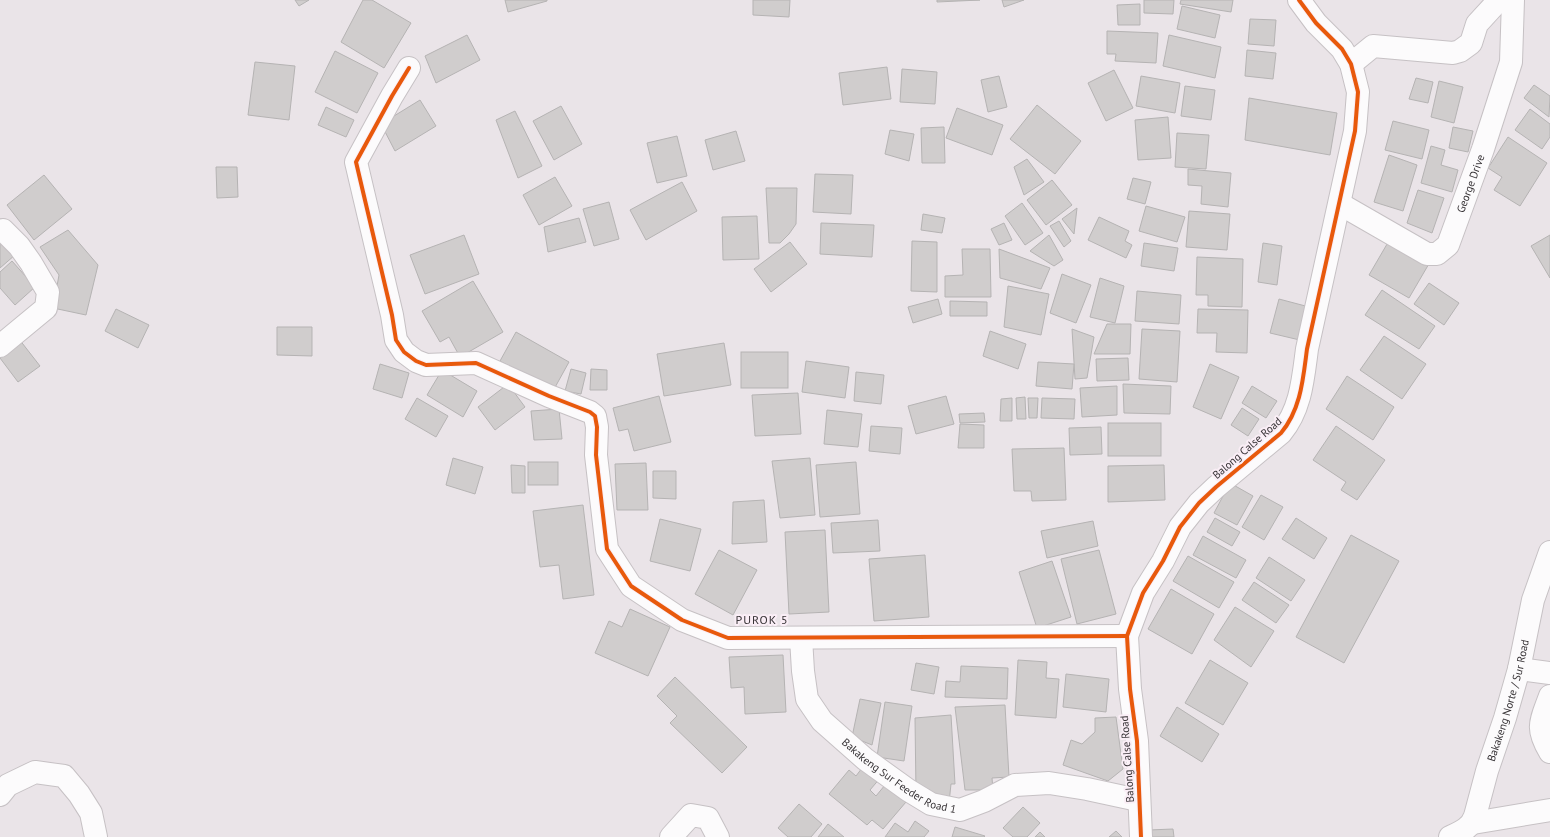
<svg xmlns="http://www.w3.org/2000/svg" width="1550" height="837" font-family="'PT Sans',sans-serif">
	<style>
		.building { fill: #d0cdcd; stroke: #b5b3b3 }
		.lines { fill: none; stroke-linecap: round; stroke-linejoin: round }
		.minor-casing { stroke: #c6c1c4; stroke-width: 24 }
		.major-casing { stroke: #c6c1c4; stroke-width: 24 }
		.minor { stroke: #fcfbfc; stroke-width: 22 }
		.major { stroke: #fcfbfc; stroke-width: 22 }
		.cycleway-casing { stroke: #faeef6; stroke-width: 6 }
		.cycleway { stroke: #e8590c; stroke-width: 4 }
		.labels { text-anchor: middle; stroke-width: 4; stroke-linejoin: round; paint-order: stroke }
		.street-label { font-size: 11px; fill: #373336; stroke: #faeef6 }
		.neighbourhood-label { font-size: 12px; letter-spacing: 1px; fill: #373336; stroke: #faeef6 }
	</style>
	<rect width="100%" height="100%" fill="#eae4e8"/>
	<g class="building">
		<path d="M295,0H309L299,6Z"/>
		<path d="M363,0H372L411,23L384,68L341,42Z"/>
		<path d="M505,0H547V1L508,12Z"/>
		<path d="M753,0H790L789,17L753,15Z"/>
		<path d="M937,0H980L937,2Z"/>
		<path d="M1002,0H1024L1004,7Z"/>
		<path d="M1144,0H1174L1173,14L1144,13Z"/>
		<path d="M1181,0H1233L1231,12L1180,4Z"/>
		<path d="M1140,4V25H1118L1117,5Z"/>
		<path d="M1182,6L1220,15L1215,38L1177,29Z"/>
		<path d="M1250,19L1276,20L1274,46L1248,44Z"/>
		<path d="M1107,31L1158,33L1156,63L1115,61L1116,54H1107Z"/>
		<path d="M467,35L480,60L436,83L425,56Z"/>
		<path d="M1169,35L1221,47L1215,78L1163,66Z"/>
		<path d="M1247,50L1276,53L1273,79L1245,76Z"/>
		<path d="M335,51L378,73L357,113L315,92Z"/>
		<path d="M255,62L295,66L289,120L248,115Z"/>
		<path d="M887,67L891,99L843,105L839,73Z"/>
		<path d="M902,69L937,72L935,104L900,102Z"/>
		<path d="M1114,70L1133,108L1106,121L1088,83Z"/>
		<path d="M999,76L1007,107L988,112L981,80Z"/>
		<path d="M1141,76L1180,83L1175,113L1136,106Z"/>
		<path d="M1416,78L1433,82L1428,103L1409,99Z"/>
		<path d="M1439,81L1463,87L1454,123L1431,117Z"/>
		<path d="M1534,85L1550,96L1549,117L1524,98Z"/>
		<path d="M1185,86L1215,90L1211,120L1181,116Z"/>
		<path d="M1249,98L1337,113L1330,155L1245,140Z"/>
		<path d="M420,100L436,126L395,151L381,124Z"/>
		<path d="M1037,105L1081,141L1055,174L1010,139Z"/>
		<path d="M561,106L582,144L554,160L533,121Z"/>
		<path d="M326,107L354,120L346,137L318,125Z"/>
		<path d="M957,108L1003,125L992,155L946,138Z"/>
		<path d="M1530,109L1550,124V137L1542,149L1515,130Z"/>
		<path d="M515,111L542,166L518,178L496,120Z"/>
		<path d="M1168,117L1171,158L1138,160L1135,120Z"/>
		<path d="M1393,121L1429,130L1422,159L1385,150Z"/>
		<path d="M944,127L945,163H922L921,128Z"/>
		<path d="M1453,127L1473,131L1468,152L1449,148Z"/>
		<path d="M890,130L914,134L909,161L885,154Z"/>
		<path d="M736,131L745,161L713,170L705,140Z"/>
		<path d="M1177,133L1209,135L1206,169L1175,167Z"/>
		<path d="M677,136L687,176L657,183L647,143Z"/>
		<path d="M1508,137L1547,163L1520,206L1494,190L1502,177L1488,168Z"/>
		<path d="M1431,146L1445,150L1441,165L1458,170L1452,192L1421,183Z"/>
		<path d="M1389,155L1417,165L1403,211L1374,202Z"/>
		<path d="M1027,159L1044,182L1024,195L1014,167Z"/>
		<path d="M216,167H237L238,197L217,198Z"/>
		<path d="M1188,169L1231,173L1228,207L1201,204L1202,186L1188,185Z"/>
		<path d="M815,174L853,175L851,214L813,212Z"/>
		<path d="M44,175L72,209L34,240L7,205Z"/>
		<path d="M555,177L572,206L539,225L523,195Z"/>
		<path d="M1133,178L1151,182L1145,204L1127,199Z"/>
		<path d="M1052,180L1072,205L1046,225L1027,200Z"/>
		<path d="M682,182L697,211L646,240L630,210Z"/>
		<path d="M766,188H797L796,224L789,234L780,243H769Z"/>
		<path d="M1418,190L1444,198L1432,233L1407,223Z"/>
		<path d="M609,202L619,239L594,246L583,209Z"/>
		<path d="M1022,203L1043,233L1025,245L1005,216Z"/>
		<path d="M1146,206L1185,217L1177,242L1139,231Z"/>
		<path d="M1077,208L1074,234L1062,219Z"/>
		<path d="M1189,211L1230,214L1227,250L1186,247Z"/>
		<path d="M923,214L945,218L942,233L921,230Z"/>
		<path d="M757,216L759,259L723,260L722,217Z"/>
		<path d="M1099,217L1129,231L1125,241L1132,245L1126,258L1088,240Z"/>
		<path d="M579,218L586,242L548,252L544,227Z"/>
		<path d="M1059,221L1071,241L1064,247L1050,226Z"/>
		<path d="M821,223L874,225L872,257L820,254Z"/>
		<path d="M1004,223L1012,240L999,245L991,229Z"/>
		<path d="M68,230L98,265L86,315L53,308L59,275L40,247Z"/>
		<path d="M464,235L479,274L425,294L410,255Z"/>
		<path d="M1049,235L1063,260L1054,266L1030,251Z"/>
		<path d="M1550,235V278L1531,246Z"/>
		<path d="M0,237L15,255L0,268Z"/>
		<path d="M1390,239L1430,262L1409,298L1369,275Z"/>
		<path d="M912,241L937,242V292L911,291Z"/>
		<path d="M790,242L807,264L771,292L754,269Z"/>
		<path d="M1144,243L1178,248L1174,271L1141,266Z"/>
		<path d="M1263,243L1282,246L1277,285L1258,282Z"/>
		<path d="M962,249H990L991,297H945V276L963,275Z"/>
		<path d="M999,249L1050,268L1041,289L1000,278Z"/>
		<path d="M1197,257L1243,259L1242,307L1208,306V295H1196Z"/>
		<path d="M12,261L35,287L15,305L0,288V272Z"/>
		<path d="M1062,274L1091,285L1076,323L1050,313Z"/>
		<path d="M1100,278L1124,286L1115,323L1090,317Z"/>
		<path d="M473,281L503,332L460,357L449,337L440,342L422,311Z"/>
		<path d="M1429,283L1459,303L1444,325L1414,304Z"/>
		<path d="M1008,286L1049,294L1041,335L1004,327Z"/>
		<path d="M1382,290L1435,326L1419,349L1365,315Z"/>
		<path d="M1137,291L1181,295L1179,324L1135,321Z"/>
		<path d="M938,299L942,314L913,323L908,307Z"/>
		<path d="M1279,299L1313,308L1304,341L1270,333Z"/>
		<path d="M950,301L987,302V316H950Z"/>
		<path d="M116,309L149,325L138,348L105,331Z"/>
		<path d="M1198,309L1248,310L1247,353L1216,352L1217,333H1197Z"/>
		<path d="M1107,324H1131L1130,354H1094Z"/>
		<path d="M277,327H312V356L277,355Z"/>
		<path d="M1072,329L1094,337L1087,378L1075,379Z"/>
		<path d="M1142,329L1180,331L1177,382L1139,379Z"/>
		<path d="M990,331L1026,344L1018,369L983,356Z"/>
		<path d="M516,332L569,362L553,391L500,361Z"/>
		<path d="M1384,336L1426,364L1402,399L1360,370Z"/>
		<path d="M19,339L40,366L18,382L0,358V354Z"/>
		<path d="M724,343L731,385L664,396L657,354Z"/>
		<rect x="741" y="352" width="47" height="36"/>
		<path d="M1128,358L1129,380L1097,381L1096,359Z"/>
		<path d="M806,361L849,367L845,398L802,392Z"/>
		<path d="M1038,362L1074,364L1072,389L1036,386Z"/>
		<path d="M380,364L409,373L402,398L373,389Z"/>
		<path d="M1210,364L1239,377L1221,419L1193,407Z"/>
		<path d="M571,369L586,373L581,394L565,391Z"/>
		<path d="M591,369L607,370V390H590Z"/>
		<path d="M442,370L477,391L463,417L427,395Z"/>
		<path d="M856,372L884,375L881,404L854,401Z"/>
		<path d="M1347,376L1394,407L1373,440L1326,409Z"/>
		<path d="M508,384L525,407L495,430L478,407Z"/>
		<path d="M1123,384L1171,386L1170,414L1124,413Z"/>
		<path d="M1117,386V415L1082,417L1080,388Z"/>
		<path d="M1252,386L1277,401L1266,418L1242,403Z"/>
		<path d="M798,393L801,434L755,436L752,395Z"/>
		<path d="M659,396L671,442L634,451L628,429L619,431L613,408Z"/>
		<path d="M946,396L954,424L916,434L908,406Z"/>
		<path d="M1025,397L1026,419H1017L1016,398Z"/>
		<path d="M417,398L448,416L436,437L405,419Z"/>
		<path d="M1012,398V421H1000L1001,399Z"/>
		<path d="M1028,398H1038L1037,418H1029Z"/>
		<path d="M1042,398L1075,399L1074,419L1041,418Z"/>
		<path d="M1242,408L1259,419L1248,436L1231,425Z"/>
		<path d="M559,409L562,439L534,440L531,411Z"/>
		<path d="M827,410L862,414L858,447L824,444Z"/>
		<path d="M984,413L985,422L960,423L959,414Z"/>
		<rect x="1108" y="423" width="53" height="33"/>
		<path d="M960,424L984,425V448H958Z"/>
		<path d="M871,426L902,428L900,454L869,451Z"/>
		<path d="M1336,426L1385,460L1357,500L1341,490L1346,482L1313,460Z"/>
		<path d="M1101,427L1102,454L1070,455L1069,428Z"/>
		<path d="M1064,448L1066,500L1032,501L1031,491H1014L1012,449Z"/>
		<path d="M453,458L483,467L475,494L446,485Z"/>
		<path d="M810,458L815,515L780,518L772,461Z"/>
		<rect x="528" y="462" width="30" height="23"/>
		<path d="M856,462L860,514L820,517L816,465Z"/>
		<path d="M646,463L648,510H617L615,464Z"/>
		<path d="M511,465L525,466V493H512Z"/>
		<path d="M1164,465L1165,500L1108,502V466Z"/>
		<path d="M653,471H676V499L653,498Z"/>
		<path d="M1230,483L1253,496L1237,525L1214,513Z"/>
		<path d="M1261,495L1283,507L1264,540L1242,527Z"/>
		<path d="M764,500L767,542L732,544L733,502Z"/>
		<path d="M583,505L594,595L563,599L559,565L540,567L533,511Z"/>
		<path d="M1215,518L1240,532L1232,546L1207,532Z"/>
		<path d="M1296,518L1327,538L1314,559L1282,539Z"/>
		<path d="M660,519L701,529L690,571L650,561Z"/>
		<path d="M878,520L880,551L833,553L831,523Z"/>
		<path d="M1093,521L1098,546L1047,558L1041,531Z"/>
		<path d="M825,530L829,612L789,614L785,532Z"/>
		<path d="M1351,535L1399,561L1344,663L1296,637Z"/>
		<path d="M1203,536L1246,560L1236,578L1193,555Z"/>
		<path d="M719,550L757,570L733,615L695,594Z"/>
		<path d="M1099,550L1116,614L1077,624L1061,559Z"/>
		<path d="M925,555L929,617L874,621L869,559Z"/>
		<path d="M1188,556L1234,582L1219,608L1173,581Z"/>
		<path d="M1269,557L1305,580L1291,601L1256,578Z"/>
		<path d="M1052,561L1071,617L1037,628L1019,572Z"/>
		<path d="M1254,582L1289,605L1276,623L1242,600Z"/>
		<path d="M1171,589L1214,614L1192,654L1148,629Z"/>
		<path d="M1235,607L1274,631L1251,667L1214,640Z"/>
		<path d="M630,609L670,627L648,676L595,653L609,621L622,627Z"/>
		<path d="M783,655L786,712L745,714L744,687L731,688L729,657Z"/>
		<path d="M1018,660L1047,662L1046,678L1059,679L1056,718L1015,715Z"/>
		<path d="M1210,660L1248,683L1223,725L1185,703Z"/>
		<path d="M916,663L939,667L934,694L911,690Z"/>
		<path d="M961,666L1008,668L1007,699L945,697L946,681L960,682Z"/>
		<path d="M1066,674L1109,679L1106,712L1063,707Z"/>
		<path d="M675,677L747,747L722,773L670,723L677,716L657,696Z"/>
		<path d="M860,699L881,703L872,745L852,737Z"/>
		<path d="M885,702L912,706L904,761L877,757Z"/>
		<path d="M1005,705L1009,777L992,778L993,790H965L955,707Z"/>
		<path d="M1177,707L1219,734L1202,762L1160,736Z"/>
		<path d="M951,715L955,784H951L949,803L916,792L915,718Z"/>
		<path d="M1116,717L1123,769L1108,781L1063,765L1071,740L1082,744L1095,732V718Z"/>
		<path d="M865,764L881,777L870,790L876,796L885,785L906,802L883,829L872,820L867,825L829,794L849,770L856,776Z"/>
		<path d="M799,804L822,824L811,837H788L778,828Z"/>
		<path d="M1023,807L1040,823L1027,837H1013L1003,828Z"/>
		<path d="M915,821L929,831L924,837H885L895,823L908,832Z"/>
		<path d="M828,824L844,837H818Z"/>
		<path d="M955,827L985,836L984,837H952Z"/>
		<path d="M1173,829L1174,837H1150L1149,830Z"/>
		<path d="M1116,831L1122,837H1109Z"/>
		<path d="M1040,832L1045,837H1035Z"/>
	</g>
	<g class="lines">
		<g class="minor-casing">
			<g id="minor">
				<path d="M1351,64L1373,46L1453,53L1460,51L1471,43L1477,24L1499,0"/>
				<path d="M409,68L392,96L356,162L392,315L396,340L404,352L416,361L426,365L476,363L549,396L590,412L595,416L597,427L596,455L607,549L631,586L682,620L728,638L1127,636"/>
				<path id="s1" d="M1340,204L1427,254H1437L1448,245L1483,149L1511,62L1513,0"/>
				<path d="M0,346L46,308L48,292L31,263L19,246L3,230"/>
				<path id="s2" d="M801,638L803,671L807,699L822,721L865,759L908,790L931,804L960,810L984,801L1015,785L1049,783L1087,789L1138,800"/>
				<path d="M1519,669L1550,673"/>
				<path d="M1550,696C1541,721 1535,727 1550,752"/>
				<path d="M0,795L8,785L35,772L64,776L79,794L91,813L96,837"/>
				<path d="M1473,823L1550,810"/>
				<path d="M671,837L691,815L708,818L718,837"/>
				<path d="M1141,837L1137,741L1130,689L1127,636L1143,593L1163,561L1180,527L1199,503L1216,487L1281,433C1301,409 1303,379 1307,349L1355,131L1358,92L1351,64L1342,49L1316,23L1299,0"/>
			</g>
		</g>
		<g class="major-casing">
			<g id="major">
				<path id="s3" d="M1450,837C1461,832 1471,828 1475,816L1487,771L1505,718L1519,669L1533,600L1550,552"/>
			</g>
		</g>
		<use href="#minor" class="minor"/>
		<use href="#major" class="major"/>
		<g class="cycleway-casing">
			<g id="cycleway">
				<path d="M409,68L392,96L356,162L392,315L396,340L404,352L416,361L426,365L476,363L549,396L590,412L595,416L597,427L596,455L607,549L631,586L682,620L728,638L1127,636"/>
				<path d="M1141,837L1137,741L1130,689L1127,636L1143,593L1163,561L1180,527L1199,503L1216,487L1281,433C1301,409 1303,379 1307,349L1355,131L1358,92L1351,64L1342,49L1316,23L1299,0"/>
			</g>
		</g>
		<use href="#cycleway" class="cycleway"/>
	</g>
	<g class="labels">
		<g class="street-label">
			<text dy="4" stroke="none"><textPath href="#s1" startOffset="190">George Drive</textPath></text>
			<text transform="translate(1247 448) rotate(-41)" y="4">Balong Calse Road</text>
			<text dy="4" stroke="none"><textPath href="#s3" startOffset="154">Bakakeng Norte / Sur Road</textPath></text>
			<text transform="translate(1127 759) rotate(-94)" y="4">Balong Calse Road</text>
			<text dy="4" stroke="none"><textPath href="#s2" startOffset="184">Bakakeng Sur Feeder Road 1</textPath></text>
		</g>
		<g class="neighbourhood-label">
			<text x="762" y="624">PUROK 5</text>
		</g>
	</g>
</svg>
